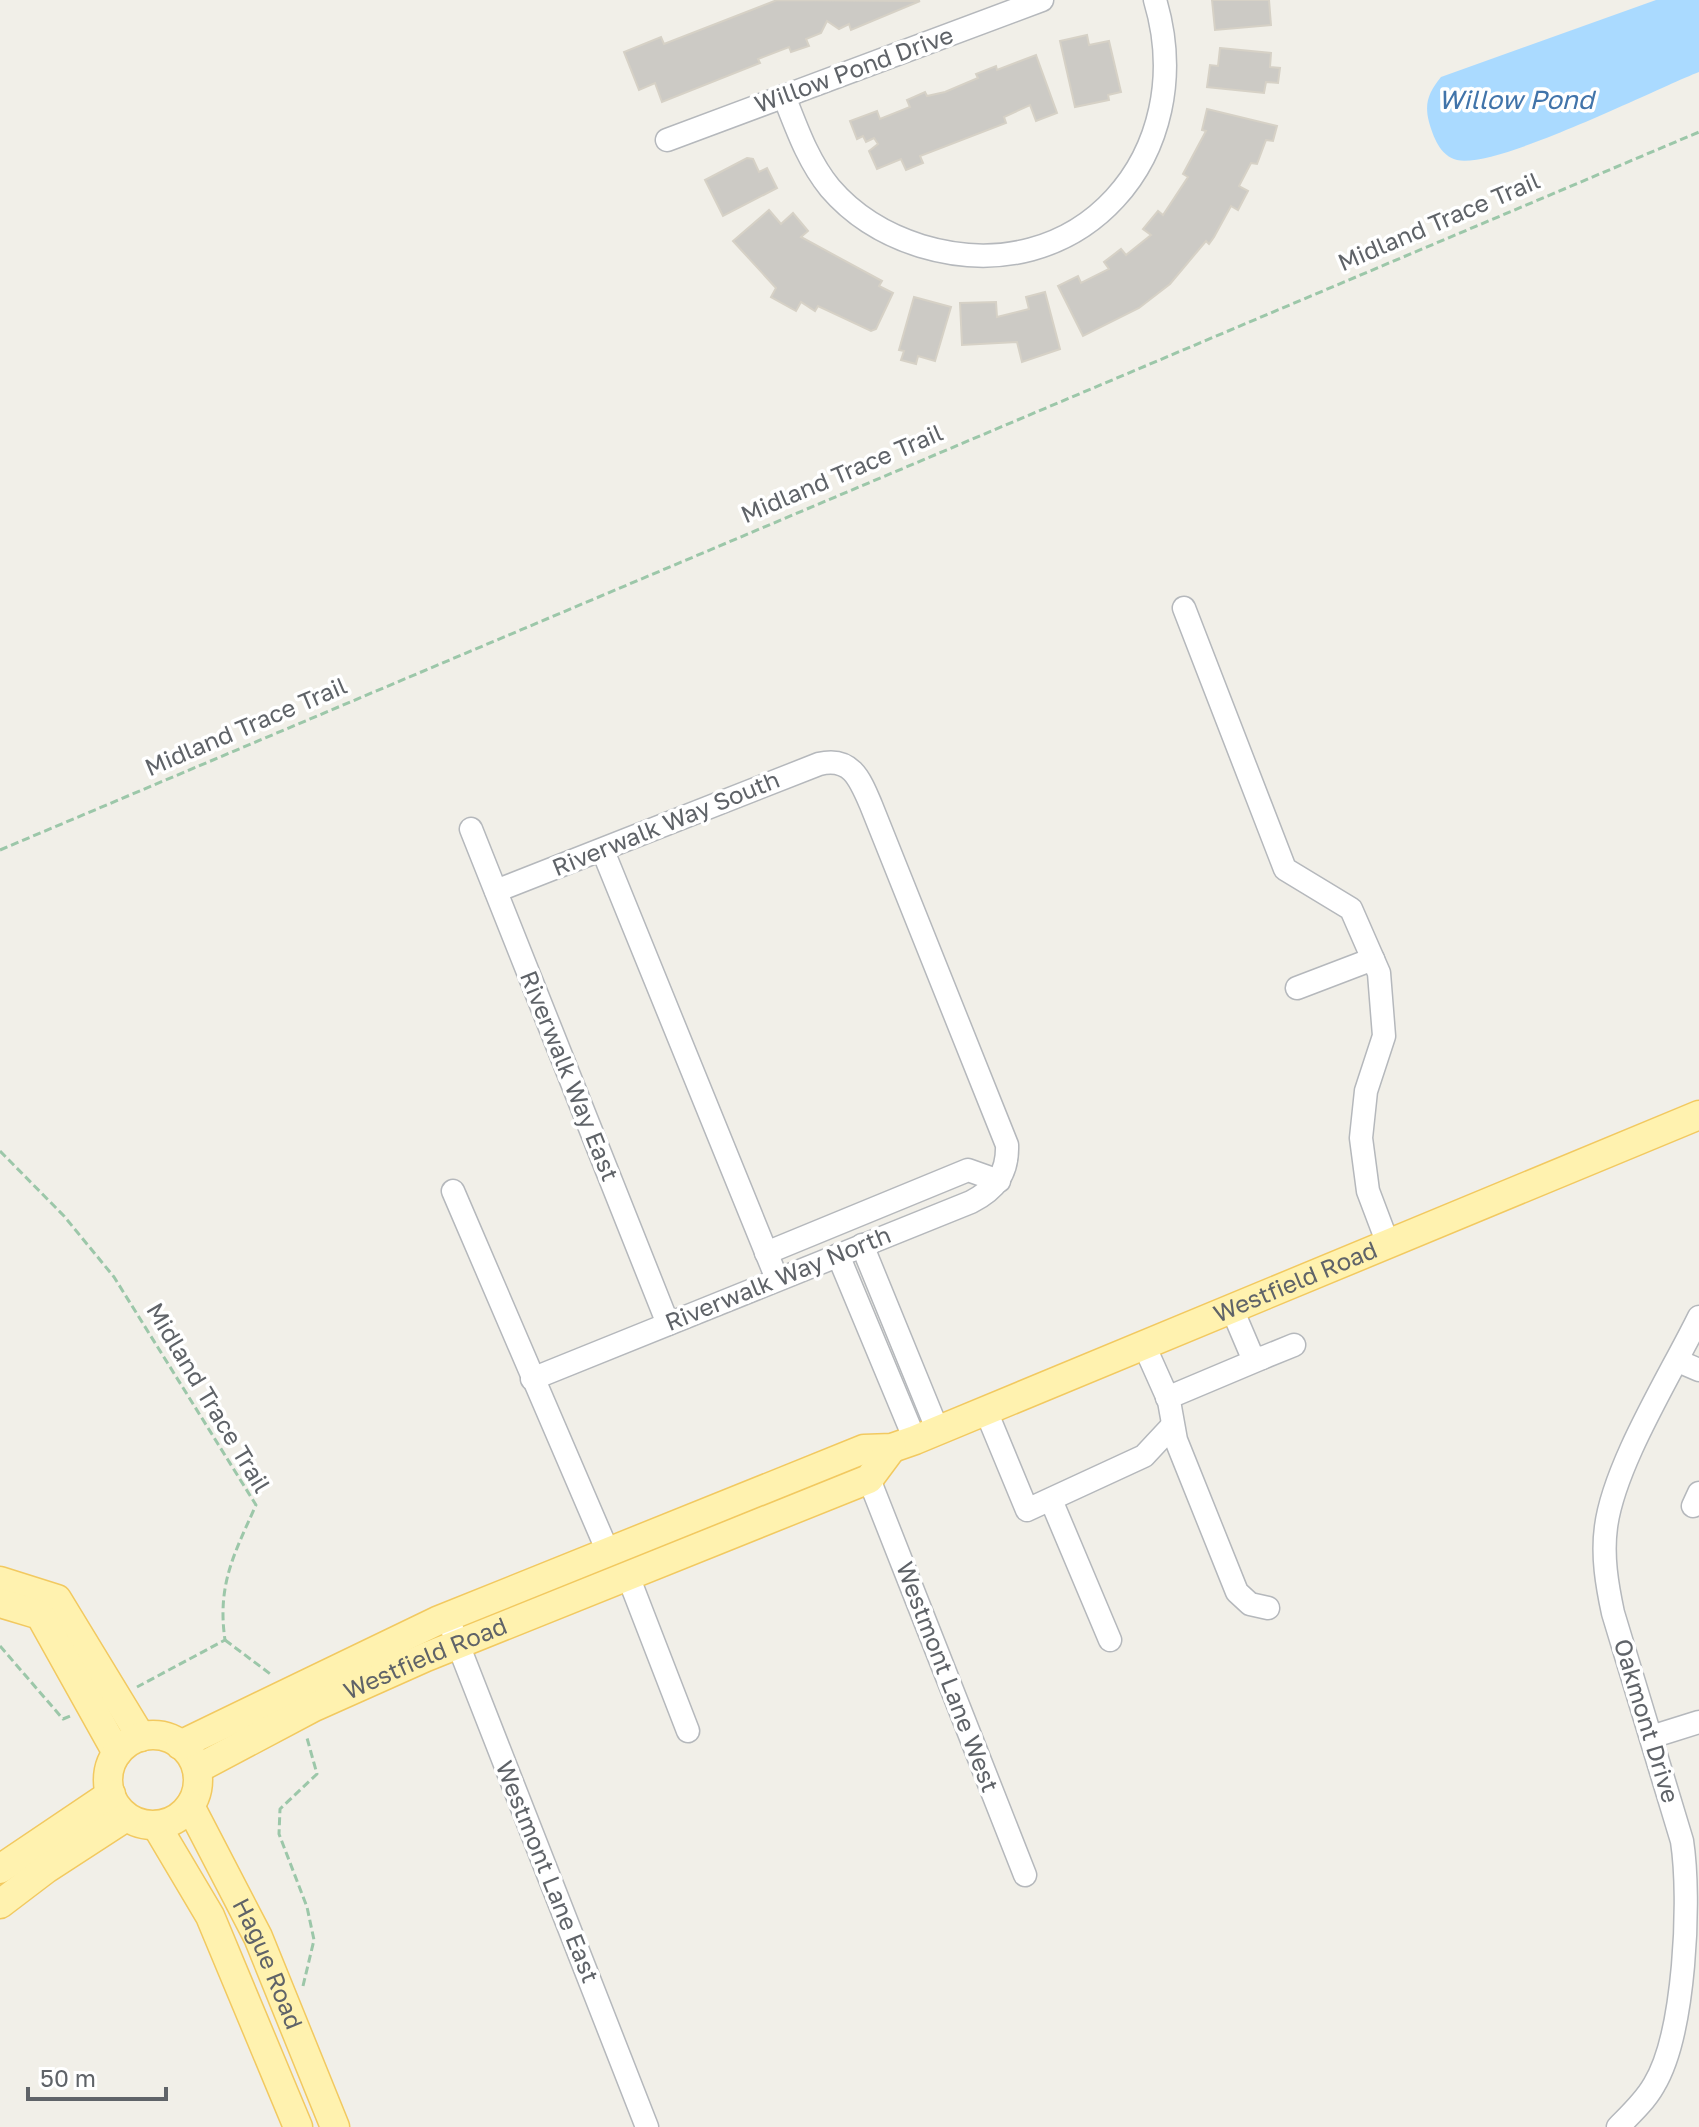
<svg xmlns="http://www.w3.org/2000/svg" width="1699" height="2127" font-family="'Golos Text',sans-serif">
	<style>
		.water { fill: #aadaff }
		.building { fill: #cccac5; stroke: #d6d1c6; stroke-width: 2 }
		.lines { fill: none; stroke-linecap: round; stroke-linejoin: round }
		.minor-casing { stroke: #b5b8bc; stroke-width: 25 }
		.major-casing { stroke: #f2c960; stroke-width: 31 }
		.path { stroke: #9cc7a9; stroke-width: 3; stroke-dasharray: 8 4; stroke-linecap: butt }
		.minor { stroke: #fff; stroke-width: 22 }
		.major { stroke: #fff2af; stroke-width: 28 }
		.labels { text-anchor: middle; stroke-width: 7; stroke-linejoin: round; paint-order: stroke }
		.street-label { font-size: 24px; fill: #5f6368; stroke: #fff }
		.water-label { font-size: 26px; font-style: italic; fill: #4174aa; stroke: #fff }
	</style>
	<rect width="100%" height="100%" fill="#f1efe8"/>
	<path class="water" d="M1656,0H1699V72C1653,90 1497,169 1457,160C1440,156 1433,136 1429,122C1424,103 1429,92 1441,77Z"/>
	<g class="building">
		<path d="M777,0L920,1L851,30L849,24L839,29L827,21L821,33L806,39L809,46L791,52L789,47L758,59L760,63L662,102L655,83L639,90L624,52L661,37L664,44Z"/>
		<path d="M1212,0H1269L1271,25L1215,30Z"/>
		<path d="M1087,35L1089,45L1109,41L1121,92L1108,95L1109,100L1075,107L1060,41Z"/>
		<path d="M1220,48L1271,53L1270,67L1280,68L1278,83L1266,82L1264,93L1207,87L1210,65L1218,66Z"/>
		<path d="M1036,55L1057,113L1036,121L1030,105L1004,117L1006,123L920,156L923,163L906,170L901,159L877,169L869,151L878,144L874,138L866,142L863,136L857,139L850,121L877,111L880,119L910,107L907,100L925,92L927,96L945,92L978,78L976,74L996,66L997,70Z"/>
		<path d="M1207,109L1277,126L1273,141L1266,140L1257,164L1251,163L1239,186L1248,191L1238,210L1231,206L1214,237L1209,244L1206,241L1170,284L1139,308L1083,336L1058,286L1078,276L1081,283L1109,269L1104,262L1121,249L1126,255L1151,235L1143,229L1158,211L1163,215L1188,177L1183,174L1206,131L1202,130Z"/>
		<path d="M747,158L753,159L759,172L767,168L777,188L723,216L705,180Z"/>
		<path d="M769,210L781,224L793,213L808,231L801,237L882,281L879,286L893,293L876,329L871,331L818,306L815,311L801,302L796,311L771,297L776,288L733,241Z"/>
		<path d="M1045,292L1060,349L1022,362L1017,342L962,345L960,303L996,302L997,317L1029,309L1026,297Z"/>
		<path d="M914,297L951,307L935,361L918,356L916,364L901,360L904,351L899,350Z"/>
	</g>
	<g class="lines">
		<g class="minor-casing">
			<g id="minor">
				<path d="M784,96C797,129 808,161 830,188C854,216 886,235 921,246C1080,294 1201,153 1155,0"/>
				<path d="M667,140L1042,0"/>
				<path d="M1184,608L1285,869L1351,909L1379,973L1384,1036L1366,1091L1361,1138L1368,1191L1388,1244"/>
				<path d="M471,829L668,1324"/>
				<path d="M603,851L777,1279"/>
				<path d="M496,891L819,764C851,756 860,779 871,805L1007,1145C1008,1173 996,1189 971,1202L532,1379"/>
				<path d="M1297,988L1373,959"/>
				<path d="M453,1191L608,1552"/>
				<path d="M862,1245L938,1431"/>
				<path d="M766,1253L968,1170L999,1181"/>
				<path d="M838,1255L915,1440"/>
				<path d="M1232,1309L1252,1356L1262,1358L1294,1345"/>
				<path d="M1144,1345L1169,1401L1176,1440L1237,1592L1250,1604L1268,1608"/>
				<path d="M1678,1361L1699,1370"/>
				<path d="M1167,1398L1262,1358"/>
				<path d="M986,1411L1027,1510L1144,1456L1172,1426"/>
				<path d="M869,1479L1025,1875"/>
				<path d="M1051,1500L1110,1640"/>
				<path d="M1693,1506L1699,1493"/>
				<path d="M628,1576L688,1731"/>
				<path d="M452,1629L647,2127"/>
				<path d="M1651,1737L1699,1722"/>
				<path d="M1618,2127C1631,2114 1645,2101 1654,2085C1685,2034 1691,1899 1682,1841L1613,1613C1607,1585 1602,1556 1606,1527C1614,1465 1670,1376 1699,1317"/>
			</g>
		</g>
		<g class="major-casing">
			<g id="major">
				<path d="M0,1581L57,1599L141,1737"/>
				<path d="M0,1603L40,1615L117,1753"/>
				<circle cx="153" cy="1780" r="45"/>
				<path id="s1" d="M180,1745L437,1621L864,1449L892,1448L915,1440L1699,1115"/>
				<path id="s2" d="M197,1769L314,1707L426,1657L869,1479L892,1448"/>
				<path id="s3" d="M190,1806L258,1937L335,2127"/>
				<path d="M156,1825L210,1916L298,2127"/>
				<path d="M0,1869L111,1794"/>
				<path d="M0,1904L46,1869L126,1817"/>
			</g>
		</g>
		<g class="path">
			<path d="M0,850L1699,132"/>
			<path d="M0,1151L64,1216L114,1277L256,1505C234,1554 217,1585 225,1640L137,1687"/>
			<path d="M225,1640L273,1676"/>
			<path d="M0,1646L63,1719L70,1716"/>
			<path d="M303,1986L314,1940L307,1907L279,1834L280,1809L317,1774L307,1738"/>
		</g>
		<use href="#minor" class="minor"/>
		<use href="#major" class="major"/>
	</g>
	<g class="labels">
		<g class="street-label">
			<text transform="translate(854 70) rotate(-20)" y="8">Willow Pond Drive</text>
			<text transform="translate(1439 222) rotate(-23)" y="8">Midland Trace Trail</text>
			<text transform="translate(842 474) rotate(-23)" y="8">Midland Trace Trail</text>
			<text transform="translate(246 727) rotate(-23)" y="8">Midland Trace Trail</text>
			<text transform="translate(666 824) rotate(-22)" y="8">Riverwalk Way South</text>
			<text transform="translate(569 1076) rotate(68)" y="8">Riverwalk Way East</text>
			<text transform="translate(778 1279) rotate(-22)" y="8">Riverwalk Way North</text>
			<text dy="8" stroke="none"><textPath href="#s1" startOffset="1210">Westfield Road</textPath></text>
			<text transform="translate(208 1398) rotate(59)" y="8">Midland Trace Trail</text>
			<text dy="8" stroke="none"><textPath href="#s2" startOffset="254">Westfield Road</textPath></text>
			<text transform="translate(947 1677) rotate(69)" y="8">Westmont Lane West</text>
			<text transform="translate(1646 1721) rotate(73)" y="8">Oakmont Drive</text>
			<text transform="translate(547 1872) rotate(68)" y="8">Westmont Lane East</text>
			<text dy="8" stroke="none"><textPath href="#s3" startOffset="176">Hague Road</textPath></text>
		</g>
		<g class="water-label">
			<text x="1516" y="109">Willow Pond</text>
		</g>
	</g>
	<path d="M28 2087v12h138v-12" fill="none" stroke="#5f6368" stroke-width="4"/>
	<text x="40" y="2087" font-size="24" fill="#5f6368" stroke="#ffffff" stroke-width="6" paint-order="stroke">50 m</text>
</svg>
